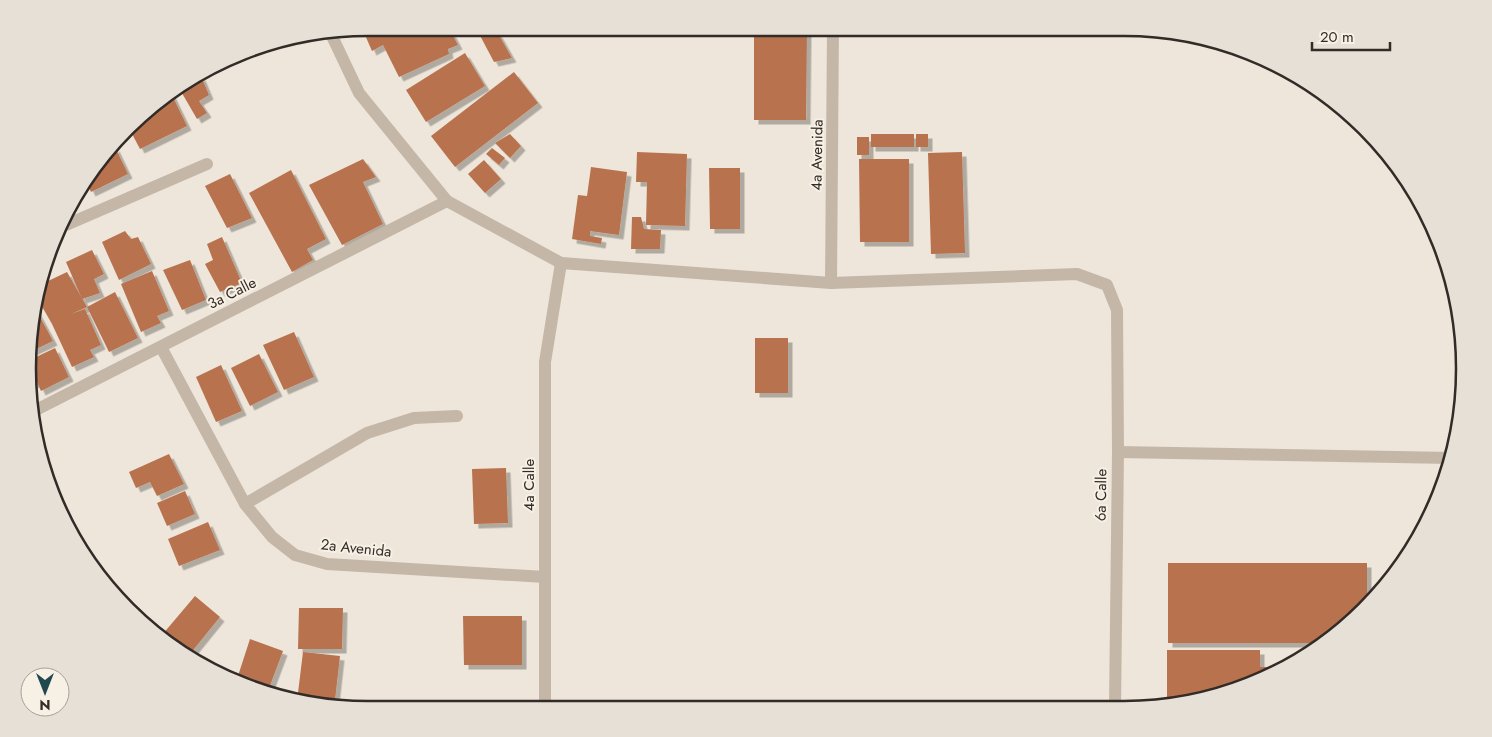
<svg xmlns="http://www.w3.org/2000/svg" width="1492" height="737" font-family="Jost,sans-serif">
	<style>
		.building { fill: #b8724e; filter: url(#shadow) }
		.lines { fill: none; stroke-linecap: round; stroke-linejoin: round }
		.lane { stroke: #c4b7a7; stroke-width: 12 }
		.street { stroke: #c4b7a7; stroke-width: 12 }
		.labels { text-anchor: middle; stroke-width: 4; stroke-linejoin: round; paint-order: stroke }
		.street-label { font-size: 15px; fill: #322b27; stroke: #f6f0e5 }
		.rim { fill: none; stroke: #322b27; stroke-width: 2.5 }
	</style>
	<defs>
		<filter id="shadow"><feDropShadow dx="4.5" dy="4.5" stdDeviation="0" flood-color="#0004"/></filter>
	</defs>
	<rect width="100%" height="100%" fill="#eee6da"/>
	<g class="building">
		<path d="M385,28H413L401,35L416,28H449L458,45L448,49L449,54L399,77L383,45L372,51L365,35Z"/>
		<path d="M476,28H495L512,58L494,62Z"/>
		<path d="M754,28H807L806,120H754Z"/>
		<path d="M465,53L485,86L426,122L406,90Z"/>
		<path d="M514,72L538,103L455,167L431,136Z"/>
		<path d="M201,76L209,95L199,101L207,113L197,119L179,88Z"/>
		<path d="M171,93L187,126L140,149L130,130L161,98Z"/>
		<path d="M510,134L521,146L510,158L495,143Z"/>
		<rect x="871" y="134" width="43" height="13"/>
		<rect x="916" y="134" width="12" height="13"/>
		<rect x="857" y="137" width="12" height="18"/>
		<path d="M115,147L128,174L91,192L85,179Z"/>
		<path d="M492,148L505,158L499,165L486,154Z"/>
		<path d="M637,152L687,154L685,226L646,225L647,182H636Z"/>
		<path d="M962,152L965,253L931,254L928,153Z"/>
		<path d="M363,159L376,177L363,182L383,224L342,245L309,185Z"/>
		<path d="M859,159H909V242H860Z"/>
		<path d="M484,160L501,179L485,193L468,174Z"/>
		<path d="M591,167L627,172L619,235L590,231V236L602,238L601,244L572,239L578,195L587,196Z"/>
		<path d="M709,168H740V229H710Z"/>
		<path d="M291,170L326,239L307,249L313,260L292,272L249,193Z"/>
		<path d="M230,174L252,218L227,228L205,186Z"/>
		<path d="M632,217H641L644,229L661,230L660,249H631Z"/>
		<path d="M125,231L131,239L138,237L151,264L119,280L102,242Z"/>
		<path d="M222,237L242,283L220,292L205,264L213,260L207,244Z"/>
		<path d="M92,250L104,274L94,279L100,293L82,299L66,262Z"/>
		<path d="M190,260L206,300L182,310L163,270Z"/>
		<path d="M152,271L169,311L157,316L161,323L141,332L121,284Z"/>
		<path d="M67,272L87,307L71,314L85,309L101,345L90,350L94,357L72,367L52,324L36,296L42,274L46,282Z"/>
		<path d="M115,292L138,338L109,352L87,307Z"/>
		<path d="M34,306L53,341L32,351L34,310Z"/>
		<path d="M294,332L314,377L284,390L263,345Z"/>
		<rect x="755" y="338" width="33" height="55"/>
		<path d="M55,348L69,377L41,391L37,382L31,385L32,359Z"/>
		<path d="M259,354L278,392L250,406L231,368Z"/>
		<path d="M221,365L242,411L216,422L196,377Z"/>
		<path d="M169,454L184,484L157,496L150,482L136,488L129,472Z"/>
		<path d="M506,468L508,523L474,524L472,469Z"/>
		<path d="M185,491L195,514L167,526L157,503Z"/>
		<path d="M208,522L220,550L179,566L168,539Z"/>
		<path d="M1168,563H1367V603L1331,639L1325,643H1168Z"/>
		<path d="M195,596L220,617L190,654L162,635Z"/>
		<path d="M299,608H343L342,649H298Z"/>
		<path d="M463,616H522V665H464Z"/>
		<path d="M250,639L283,651L268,691L237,679Z"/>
		<path d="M1167,650H1260V667H1283L1254,683L1167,707Z"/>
		<path d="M303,652L340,656L335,700L326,699L325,705L297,701Z"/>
	</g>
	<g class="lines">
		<g class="lane">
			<path d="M59,228L207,164"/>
			<path d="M245,504L367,433L414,418L457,416"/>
		</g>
		<g class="street">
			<path d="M331,34L359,93L447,201L561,263L831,283L1077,274L1107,285L1117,310L1118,452L1115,707"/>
			<path d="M831,283L833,28"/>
			<path d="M161,347L245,504L272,537L295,555L327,564L545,577"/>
			<path d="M30,413L447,201"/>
			<path d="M1118,452L1451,458"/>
			<path d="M61,514L69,530"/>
			<path d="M545,709V362L561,263"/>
		</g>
	</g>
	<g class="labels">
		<g class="street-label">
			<text transform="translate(817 155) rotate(-89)" y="5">4a Avenida</text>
			<text transform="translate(232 293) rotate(-27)" y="5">3a Calle</text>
			<text transform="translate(529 485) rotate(-90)" y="5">4a Calle</text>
			<text transform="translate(1101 495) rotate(-89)" y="5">6a Calle</text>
			<text transform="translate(356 548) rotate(6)" y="5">2a Avenida</text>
		</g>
	</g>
	<path d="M0 0H1492V737H0ZM368 36H1124A332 332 0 0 1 1456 368V369A332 332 0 0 1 1124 701H368A332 332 0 0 1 36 369V368A332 332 0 0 1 368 36Z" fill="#e6e0d6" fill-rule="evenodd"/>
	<path class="rim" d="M368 36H1124A332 332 0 0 1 1456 368V369A332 332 0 0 1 1124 701H368A332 332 0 0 1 36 369V368A332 332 0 0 1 368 36Z"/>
	<g transform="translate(45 692) rotate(180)"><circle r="24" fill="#f6f0e5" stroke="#a8a199"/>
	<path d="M0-4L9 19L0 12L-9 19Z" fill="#21474f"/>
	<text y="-8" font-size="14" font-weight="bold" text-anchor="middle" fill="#322b27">N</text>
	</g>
	<path d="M1312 42v8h78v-8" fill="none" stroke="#322b27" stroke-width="2.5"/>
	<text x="1320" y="42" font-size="15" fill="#322b27" stroke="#f6f0e5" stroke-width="4" paint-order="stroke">20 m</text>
</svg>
